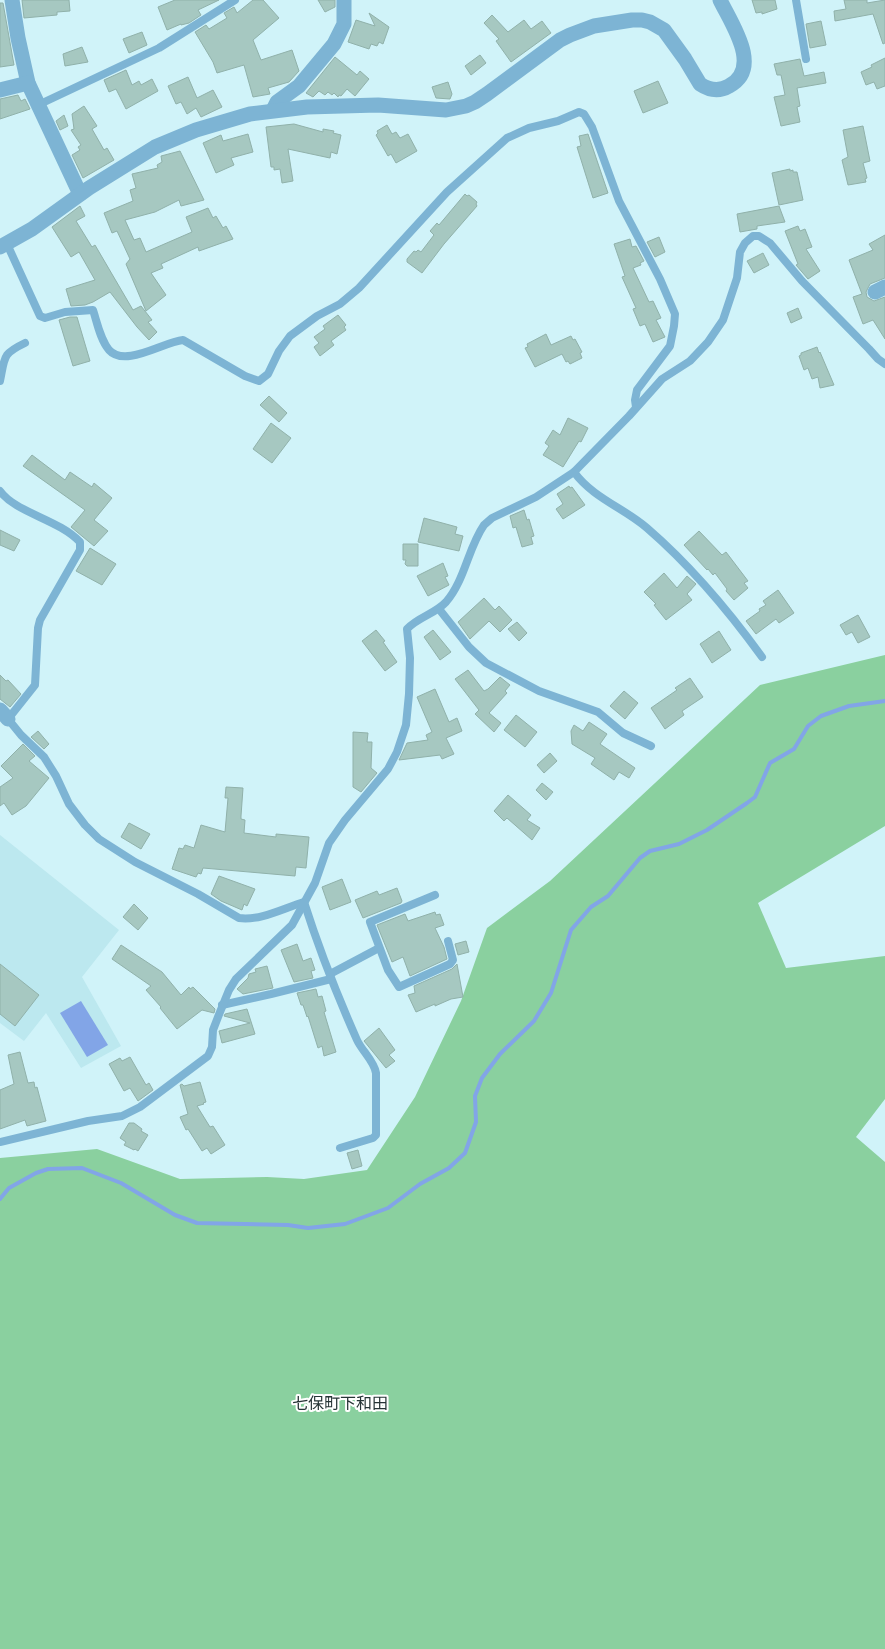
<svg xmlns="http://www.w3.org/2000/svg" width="885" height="1649" font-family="Inter,'Noto Sans JP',sans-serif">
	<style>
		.built { fill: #bce8ef }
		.green { fill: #8ad09f }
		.water { fill: #82a5e7 }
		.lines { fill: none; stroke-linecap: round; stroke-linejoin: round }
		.stream { stroke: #82a5e7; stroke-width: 4 }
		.building { fill: #a6c8c1; stroke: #90b1aa }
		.service { stroke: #7db4d4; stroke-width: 8 }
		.minor { stroke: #7db4d4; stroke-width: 15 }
		.tertiary { stroke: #7db4d4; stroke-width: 15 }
		.labels { text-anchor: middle; stroke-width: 4; stroke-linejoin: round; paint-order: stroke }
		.quarter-label { font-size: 16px; fill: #263436; stroke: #fff }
	</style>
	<rect width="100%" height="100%" fill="#d0f3f9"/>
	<path class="built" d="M0,835L119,930L82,977L121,1046L81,1068L46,1013L24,1041L0,1023Z"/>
	<path class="green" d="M885,655V826L758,903L786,968L885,956V1099L856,1137L885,1162V1649H0V1158L97,1149L180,1179L267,1177L304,1179L367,1170L415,1097L461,1001L487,928L550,881L760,685Z"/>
	<path class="water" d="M81,1001L108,1045L87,1057L60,1013Z"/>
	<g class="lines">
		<path class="stream" d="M0,1199L9,1188L36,1173L48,1169L82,1168L121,1183L175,1215L197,1223L288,1225L308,1228L345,1224L388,1208L420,1184L449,1168L465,1153L476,1122L475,1096L482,1078L500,1054L534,1021L551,993L571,930L591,907L608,896L640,858L650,851L679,844L707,830L747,803L755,797L770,763L794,749L808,726L821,716L849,706L885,701"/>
	</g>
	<g class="building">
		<path d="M22,0H69L70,11L57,12V15L24,18Z"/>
		<path d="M175,0H219L198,10L201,15L189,23L181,25V24L167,30L158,7Z"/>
		<path d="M253,0H263L279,18L253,40L261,60L292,50L299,71L289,82L268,88L270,94L253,97L244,65L217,73L213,62L195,32L206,25L209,29L227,18L224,13L234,7L237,13Z"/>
		<path d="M318,0H335V7L325,12Z"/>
		<path d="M752,0H775L777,9L762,14V12L756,13Z"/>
		<path d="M844,0H867V3L885,0V43L883,44L873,14L835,21L834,11L846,9Z"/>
		<path d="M0,3H3L14,65L0,67Z"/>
		<path d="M369,13L389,27L383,44L379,42L377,46L371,44L369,49L348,42L356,20L375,26Z"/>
		<path d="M492,15L508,32L524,20L531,29L542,21L551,33L511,62L496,41L499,39L484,23Z"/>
		<path d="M821,21L826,45L810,48L806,24Z"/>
		<path d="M142,32L147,45L129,53L123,39Z"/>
		<path d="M82,47L88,62L65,66L63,54Z"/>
		<path d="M480,55L486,63L471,75L465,66Z"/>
		<path d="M335,57L357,75L360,71L369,79L355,96L347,89L341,96L339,95L338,97L334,93L332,95L328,92L325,95L319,91L313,97L306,93Z"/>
		<path d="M885,58V86L877,89L874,82L866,85L861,72L872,67L871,65Z"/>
		<path d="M800,59L804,76L824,72L826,83L797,88L800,106L797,107L800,122L781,126L774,97L785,95L781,75H777L774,64Z"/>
		<path d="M126,70L132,85L139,81L141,85L152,79L158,91L126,109L116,89L109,92L104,80Z"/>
		<path d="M188,77L197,98L213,90L222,107L201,117L196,108L187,114L181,102L176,104L168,86Z"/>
		<path d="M658,81L668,103L643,113L634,91Z"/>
		<path d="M448,82L452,94L450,99L436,98L432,87Z"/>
		<path d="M18,95L21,101L25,99L30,109L0,119V99Z"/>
		<path d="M84,106L97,126L92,129L104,150L107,148L114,160L83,178L72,155L80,150L78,147L81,145L71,130L74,129L72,114Z"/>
		<path d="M64,115L68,126L60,130L56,121Z"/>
		<path d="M294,124L323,132V129L334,131L333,133L341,135L337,154L331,152L330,158L288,149L293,181L282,183L280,169L274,170V167H271L266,127Z"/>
		<path d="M387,125L392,134L396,132L400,138L408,134L417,151L396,163L391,154L388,156L376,135L378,133L377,131Z"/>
		<path d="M863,126L870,161L863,163L867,178L865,179L866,182L848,185L842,160L848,157L843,130Z"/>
		<path d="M248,134L253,152L231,158L234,165L216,173L203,143L221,135L223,141Z"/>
		<path d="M588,134L608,193L593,198L577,147L581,146L579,136Z"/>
		<path d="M180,151L204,200L181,206L179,200L155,212L125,220L134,240L140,238L146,252L192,232L186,217L208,208L213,218L216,216L223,228L226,226L233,239L199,251L198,247L161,264L163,268L151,273L166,295L146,311L126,264L130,259L117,231L112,233L104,213L133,201L130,190L136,188L132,174L158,168L157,165L162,162L161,156Z"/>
		<path d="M790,169V171L793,170V172H797L803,200L779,205L772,173Z"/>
		<path d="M465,194L467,196L469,195L477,202L476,204L477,206L444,244L422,273L407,262V259L414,251L416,252L418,250L421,252L434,235L430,231L437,223L439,225Z"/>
		<path d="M80,206L85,216L76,221L92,247L95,245L133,310L141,306L152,320L148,322L157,332L149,340L137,327L110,292L93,302L85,305L71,306L66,289L95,280L79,252L71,257L52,227Z"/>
		<path d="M779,206L785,222L757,226V229L740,232L737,214Z"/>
		<path d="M798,226L800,231L805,229L812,247L806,249L820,271L808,279L796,265L798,264L785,231Z"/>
		<path d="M885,235V278L870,284L866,292L867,297L874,301L885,297V339L873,320L863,324L853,297L862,294L849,260L873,250L869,244Z"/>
		<path d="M659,237L665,252L655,257L647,242Z"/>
		<path d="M630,239L632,247L636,246L644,261L640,263L641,265L633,268L649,302L653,301L661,318L656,320L665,337L653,342L645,324L640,326L633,309L636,308L622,277L625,276L614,244Z"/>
		<path d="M763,253L769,265L754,273L747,261Z"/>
		<path d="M798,308L802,318L791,323L787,313Z"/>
		<path d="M338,315L346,325L344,327L346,330L331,341L334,345L320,356L314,347L319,343L314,337L325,329L323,326Z"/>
		<path d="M70,317H77L90,361L73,366L59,320Z"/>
		<path d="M546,334L551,345L571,336L573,340L575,339L582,352L580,353L582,358L570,364L568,361L566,362L562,354L535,367L525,348L528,347L527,344Z"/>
		<path d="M817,347L819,353L820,352L834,385L820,388L818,377L812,379L808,368L804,370L799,356L801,355V353Z"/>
		<path d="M269,396L287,413L279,422L260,405Z"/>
		<path d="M568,418L588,428L581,442L579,441L563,467L543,455L549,446L545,443L553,430L560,435Z"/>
		<path d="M271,423L291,438L272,463L253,449Z"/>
		<path d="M32,455L65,480L70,472L92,487L94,483L112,498L94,520L108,531L94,546L71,527L85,510L23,466Z"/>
		<path d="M569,486L570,488L572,487L585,505L563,519L556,509L563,504L557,494Z"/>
		<path d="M524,510L527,520L529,519L534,536L531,537L533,544L522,547L516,527L513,528L510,516Z"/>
		<path d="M424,518L457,527L455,534L463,536L459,551L418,542Z"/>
		<path d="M0,530L20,540L14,551L0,545Z"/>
		<path d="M699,531L722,555L726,552L748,581L744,583L748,588L734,600L726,591L727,589L715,573L713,575L708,569L707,570L684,545Z"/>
		<path d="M403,544H418V566H407L405,564L406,560H403Z"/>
		<path d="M90,548L116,564L102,585L76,571Z"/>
		<path d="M443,563L448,576L445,577L449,585L428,596L417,576Z"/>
		<path d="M664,573L677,588L687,576L696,584L687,594L692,600L666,620L654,605L656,604L644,592Z"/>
		<path d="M778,590L794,613L779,623L776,619L756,634L746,621L760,611L759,609L766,605L763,601Z"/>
		<path d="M484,598L495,610L499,606L512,620L500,632L489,621L470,639L458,622Z"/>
		<path d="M858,615L870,637L858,643L852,632L846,635L840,625Z"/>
		<path d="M517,622L527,633L519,641L508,629Z"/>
		<path d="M376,630L385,641L383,642L397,662L385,671L362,641Z"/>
		<path d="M433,630L451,652L440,660L424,637Z"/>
		<path d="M719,631L731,650L712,663L700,644Z"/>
		<path d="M468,670L484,691L488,689L500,677L510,685L505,691L507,693L489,713L501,723L494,732L475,714L479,710L455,679Z"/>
		<path d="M0,675L6,681L8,680L21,694L10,707L0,699Z"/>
		<path d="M690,678L703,697L682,711L684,715L665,729L651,708L677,690L675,688Z"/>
		<path d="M435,689L449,722L457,718L462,731L446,738L454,754L442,759L440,755L399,760L407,743L428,740L426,735L432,732L417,697Z"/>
		<path d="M624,691L638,703L625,719L610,706Z"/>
		<path d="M516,715L537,732L525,747L504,730Z"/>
		<path d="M589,722L607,734L600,744L635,768L629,778L619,772L614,780L591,764L595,758L572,744L571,731L574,725L583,731Z"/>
		<path d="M38,731L49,744L44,749L31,737Z"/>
		<path d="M353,732L368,733L367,742H372L371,768L377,773L361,792L353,787Z"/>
		<path d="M23,744L35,756L29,761L49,778L26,806L12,815L4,803L0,806V787L13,778L1,766Z"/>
		<path d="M550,753L557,761L544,773L537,765Z"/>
		<path d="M542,783L553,792L546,800L536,790Z"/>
		<path d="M226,787L243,788L241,816V819L245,820L244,833L276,837V834L309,837L306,868L296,867L295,876L203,868L201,874L198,873L196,877L172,869L179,848L183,849L185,845L194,848L201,825L225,832L228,798H225Z"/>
		<path d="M508,795L531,815L527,820L540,828L532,840L507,818L504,821L494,811Z"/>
		<path d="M129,823L150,834L141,849L121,837Z"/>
		<path d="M219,876L255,889L247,906L244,904L242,910L221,901L211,894Z"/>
		<path d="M342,879L351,902L330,910L322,887Z"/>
		<path d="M397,888L402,901L401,903L363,918L355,900L377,891L379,895Z"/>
		<path d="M134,904L148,918L138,930L123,917Z"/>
		<path d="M435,912L436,915L440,914L444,925L435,928L444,947L447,959L410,976L403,957L392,962L377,925L405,914L408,921Z"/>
		<path d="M466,941L469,952L458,955L455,944Z"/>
		<path d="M297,944L303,961L311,958L315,970L311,971L313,978L294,982L281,950Z"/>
		<path d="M121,945L162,972L181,995L189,987L190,989L193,987L215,1009L214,1013L202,1010L177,1029L160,1008L161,1007L146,990L151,986L112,959Z"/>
		<path d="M0,964L39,995L15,1026L0,1014Z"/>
		<path d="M457,964L463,997L451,999L435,1006V1004L416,1012L408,995L415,993L414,986L452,969Z"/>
		<path d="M267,966L273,988L243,994L237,989L248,978L249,974L256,972L255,969Z"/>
		<path d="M316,989L318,997L322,996L326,1011L324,1012L336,1052L324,1056L322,1046L318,1048L308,1016L307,1017L303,1005H301L297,993Z"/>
		<path d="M247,1009L255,1034L222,1043L219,1031L250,1023L224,1016L225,1014Z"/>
		<path d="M379,1028L395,1050L389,1055L395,1061L386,1068L364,1041Z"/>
		<path d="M20,1052L28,1083L34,1082L35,1088L37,1087L46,1121L27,1126L25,1120L0,1129V1090L14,1084L8,1055Z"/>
		<path d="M130,1057L146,1085L149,1083L153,1090L138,1101L130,1088L124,1091L109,1064L120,1058L122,1061Z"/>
		<path d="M200,1082L206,1102L203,1103L204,1104L197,1106L210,1127L213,1126L225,1145L211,1154L207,1148L202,1151L188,1129L186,1130L180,1117L188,1114L180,1085L182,1084L184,1086Z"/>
		<path d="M129,1123H134L142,1129L141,1131L148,1135L138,1151L135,1149L134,1150L124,1145L126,1142L120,1138Z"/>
		<path d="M358,1150L362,1166L352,1169L347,1153Z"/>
	</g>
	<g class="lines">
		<g class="service">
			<path d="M796,0L806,59"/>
			<path d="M38,105L159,48L235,0"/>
			<path d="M7,244L40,316L45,318L65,312L93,310C97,322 100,339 109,350C125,368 163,342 183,340L245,376L259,381L268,374L279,351L290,336L317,316L340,304L359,288L447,192L507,138L529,128L558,121L579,112L584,114L592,127L619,201L660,279L675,314L674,326L670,346L637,390L635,400L636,407"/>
			<path d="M0,381C5,357 2,354 25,343"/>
			<path d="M574,472C593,498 624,508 647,528C691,566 728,610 762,657"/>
			<path d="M0,491C16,513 58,519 80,542V550L40,620L38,628L35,685L8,719L21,735L44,757L56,776L69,804L85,825L99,839L135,862L198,894L239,918C260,921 284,908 304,902"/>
			<path d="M439,609L469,647L486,663L539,691L598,712L623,733L651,746"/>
			<path d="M435,895L370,922L388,970L399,987L450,964L453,960L448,941"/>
			<path d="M304,902C319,949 337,995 357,1040C362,1051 374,1061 376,1073V1135L373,1138L340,1148"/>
			<path d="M330,974L379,948"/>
			<path d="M222,1005L271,994L331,979"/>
			<path d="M0,1142L88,1121L122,1116L140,1107L208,1056L212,1047L213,1030L218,1017L229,990L236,979L292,925L315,883L329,843L345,820L388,769L397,752L406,725L409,694L410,658L407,629C418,617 435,614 446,602C465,580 468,548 484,525L492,518L536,497L574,472L629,416L662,379L690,361L708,342L723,320L737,278L740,252L745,243L753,236H759L770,243L802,281L869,349L878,359L885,364"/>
		</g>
		<g class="minor">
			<path d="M12,0L18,38L28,83L80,194"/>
			<path d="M0,90L28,83"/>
			<path d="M273,110L277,102L299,86L334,44L344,24V0"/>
			<path d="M875,292L885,287"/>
			<path d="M0,710L8,719"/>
		</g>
		<path class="tertiary" d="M0,247L32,229L89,188L155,147L196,130L250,114L307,107L378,105L446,110L466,106L475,102L487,94L560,40L570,35L594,26L632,20H642L650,22L664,30L685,59L700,84C709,90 719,92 729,86C763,68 731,23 720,0"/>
	</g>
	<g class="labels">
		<g class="quarter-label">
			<text x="340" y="1409">七保町下和田</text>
		</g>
	</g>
</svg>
